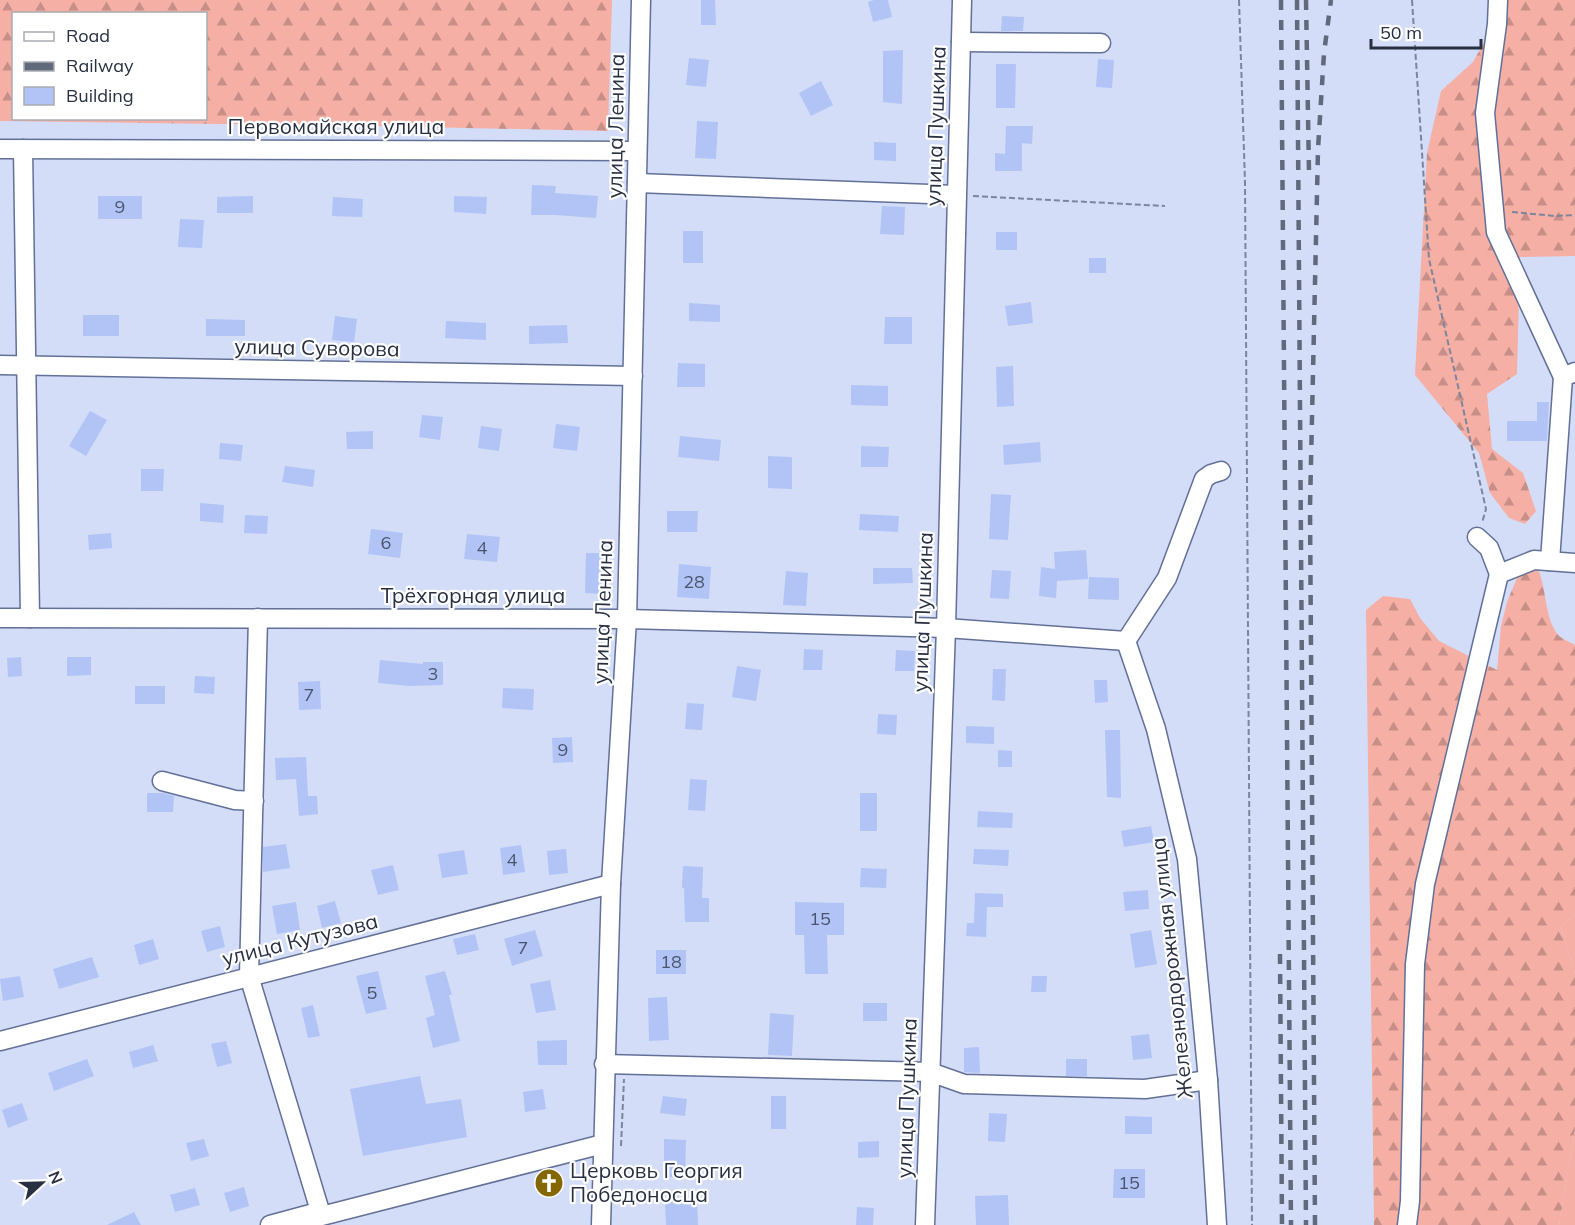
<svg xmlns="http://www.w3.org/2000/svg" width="1575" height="1225" font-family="Mulish,sans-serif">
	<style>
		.green { fill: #f6afa5 }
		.forest { fill: url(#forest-firs); fill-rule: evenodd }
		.building { fill: #b1c4f5 }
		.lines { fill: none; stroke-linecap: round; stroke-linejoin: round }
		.minor-casing { stroke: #627098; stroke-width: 21 }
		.path { stroke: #7d859b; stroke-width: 2; stroke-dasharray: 6 3; stroke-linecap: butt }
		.minor { stroke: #fff; stroke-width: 18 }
		.rail { stroke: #61697d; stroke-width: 4.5; stroke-dasharray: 10 10; stroke-linecap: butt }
		.labels { text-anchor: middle; stroke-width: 4.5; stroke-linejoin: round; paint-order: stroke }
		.number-label { font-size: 18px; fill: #4a546d }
		.street-label { font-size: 21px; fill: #282f40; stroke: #fff }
		.poi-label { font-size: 21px; fill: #282f40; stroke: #fff; text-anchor: start }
	</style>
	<defs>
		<pattern id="forest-firs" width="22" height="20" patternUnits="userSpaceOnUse" patternTransform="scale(1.5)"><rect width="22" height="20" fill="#f6afa5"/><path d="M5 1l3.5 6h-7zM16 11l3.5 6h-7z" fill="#c78f88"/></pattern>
	</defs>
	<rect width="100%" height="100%" fill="#d3ddf8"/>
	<g class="green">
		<path d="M1575,914V974L1561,927Z"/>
		<path d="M1575,1129V1225H1559Z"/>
	</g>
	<g class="forest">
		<path d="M0,0H612L608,131L376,126L0,121ZM14,14H206V118H14Z"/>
		<path d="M1508,0H1575V256L1520,257L1517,374L1487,394L1492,449L1523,473L1536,511L1525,524L1509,518L1490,493L1479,453L1415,375L1427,153L1441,91L1473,62Z"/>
		<path d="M1538,569C1547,590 1544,616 1558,635C1562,639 1570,642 1575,645V914L1561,927L1575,974V1129L1559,1225H1374L1366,610L1383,596L1410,599L1420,618L1439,641L1497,670L1501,626L1507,602L1517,578L1528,571Z"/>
	</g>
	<g class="building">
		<path d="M701,0H715L716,25H701Z"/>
		<path d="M874,0H888L892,17L873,22L868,2Z"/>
		<path d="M1002,16L1024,17L1023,31H1001Z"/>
		<path d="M903,50L902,104L883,102V51Z"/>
		<path d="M689,58L709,60L706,87L686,85Z"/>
		<path d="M1098,59L1114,60L1112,88L1096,87Z"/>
		<path d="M996,64H1016L1015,108H996Z"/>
		<path d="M821,81L833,105L811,116L799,93Z"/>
		<path d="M697,121L718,122L716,159L695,158Z"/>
		<path d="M1006,126H1033L1032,144L1022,143V171H995V153L1005,154Z"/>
		<path d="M874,142L896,143V161L874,160Z"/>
		<path d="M532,185L556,186L555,193L598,196L596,218L555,215H531Z"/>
		<rect x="98" y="196" width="44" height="23"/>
		<path d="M253,196V213H217V197Z"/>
		<path d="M454,196L487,197L486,214L454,212Z"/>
		<path d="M333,197L363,199L362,217L332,216Z"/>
		<path d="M882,206L905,207L904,235L880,234Z"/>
		<path d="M180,219L204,220L202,248L178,247Z"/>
		<rect x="683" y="231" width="20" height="32"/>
		<rect x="996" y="232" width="21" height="18"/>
		<rect x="1089" y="258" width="17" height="15"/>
		<path d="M1031,302L1033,323L1008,326L1005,306Z"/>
		<path d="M689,303L720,305V322L689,321Z"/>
		<rect x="83" y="315" width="36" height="21"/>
		<path d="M335,316L357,319L354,342L332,340Z"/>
		<path d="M885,317H912V344H884Z"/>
		<path d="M206,319L245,320V336H206Z"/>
		<path d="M446,321L486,323V340L445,338Z"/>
		<path d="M567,325L568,343L529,344V326Z"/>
		<path d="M678,363L705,364V387H677Z"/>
		<path d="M1013,366L1014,406L997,407L996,367Z"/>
		<path d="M851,385L888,386V406L851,405Z"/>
		<path d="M1537,402H1549L1547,441H1507V421H1537Z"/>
		<path d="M90,411L107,420L86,456L69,446Z"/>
		<path d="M422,415L443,417L440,440L419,437Z"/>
		<path d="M556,424L580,427L577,451L553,448Z"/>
		<path d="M481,426L502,429L499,451L478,448Z"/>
		<path d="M373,431V449H347L346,432Z"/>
		<path d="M680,436L721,440L719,461L678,457Z"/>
		<path d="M1040,442L1041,462L1004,465L1003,445Z"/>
		<path d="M220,443L243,445L241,461L219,459Z"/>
		<path d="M861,446L889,447L888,467H861Z"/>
		<path d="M768,456L792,457V489L768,488Z"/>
		<path d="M285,466L315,470L313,487L282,482Z"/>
		<path d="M141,469H164L163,491H141Z"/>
		<path d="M991,494L1011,495L1008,540L989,539Z"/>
		<path d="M200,503L224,505L223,523L200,521Z"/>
		<path d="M667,511H698L697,532H667Z"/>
		<path d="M860,514L899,516L898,532L859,530Z"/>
		<path d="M245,515L268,516L267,534L244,533Z"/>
		<path d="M371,529L403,533L400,558L368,554Z"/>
		<path d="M111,533L112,548L89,550L88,535Z"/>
		<path d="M467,534L500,537L497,562L464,559Z"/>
		<path d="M1086,550L1088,579L1057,581L1056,598L1039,596L1041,567L1055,569L1054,552Z"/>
		<path d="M586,553H600L599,594L585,593Z"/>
		<path d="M679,564L711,567L709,599L677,597Z"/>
		<path d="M873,568H912L913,583L873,584Z"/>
		<path d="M992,570L1011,571L1009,599L990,598Z"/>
		<path d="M786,571L808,573L806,606L783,605Z"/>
		<path d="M1089,577L1119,578V600L1088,599Z"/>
		<path d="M804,649L823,650L822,670H803Z"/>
		<path d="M896,650L915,651L914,671H895Z"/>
		<path d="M21,657L22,676L8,677L7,658Z"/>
		<path d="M67,657H91V675L67,676Z"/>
		<path d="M380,660L423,664V662H443V685L410,686L378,683Z"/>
		<path d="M737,666L761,670L756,701L732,697Z"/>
		<path d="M993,669H1006L1005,701L992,700Z"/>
		<path d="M195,676L215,677L214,694L194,693Z"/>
		<path d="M1094,680H1107L1108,702L1095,703Z"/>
		<path d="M320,681L321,709L299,710L298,682Z"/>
		<rect x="135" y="686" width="30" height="18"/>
		<path d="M503,688L534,689L533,710L502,708Z"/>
		<path d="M687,703L704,704L702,730L685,729Z"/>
		<path d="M878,714L897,715L896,735L877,734Z"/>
		<path d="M966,726L994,727V744L966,743Z"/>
		<path d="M1105,730H1120L1121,798L1107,797Z"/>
		<path d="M572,737L573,762L553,763L552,738Z"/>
		<path d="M998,750L1012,751V767H998Z"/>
		<path d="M306,757L308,796H317L318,814L299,816L296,779L276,780L275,758Z"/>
		<path d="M690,779L707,780L705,811L688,810Z"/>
		<path d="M147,793H163L174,796L173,812H147Z"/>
		<rect x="860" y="793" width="17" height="38"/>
		<path d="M978,811L1013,813L1012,828L977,827Z"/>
		<path d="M1151,826L1154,842L1124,847L1121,831Z"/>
		<path d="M286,844L290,868L263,872V847Z"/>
		<path d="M521,845L525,872L503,875L500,848Z"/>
		<path d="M566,849L568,873L549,875L547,851Z"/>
		<path d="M974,849L1009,850L1008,866L973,864Z"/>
		<path d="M464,850L468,874L442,878L438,854Z"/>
		<path d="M393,865L399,890L378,895L371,870Z"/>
		<path d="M683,866L703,867L702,898H709V922H685L684,888H682Z"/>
		<path d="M861,868L887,869L886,888L860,887Z"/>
		<path d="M1148,890L1149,909L1125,911L1123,892Z"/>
		<path d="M975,893L1003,894V907H987L986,937L966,936L967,923H974Z"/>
		<path d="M335,901L341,923L322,928L317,906Z"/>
		<path d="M296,902L300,930L277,934L272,906Z"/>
		<path d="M795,902L844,903V935H827L828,974H805L804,935H795Z"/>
		<path d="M220,926L225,947L207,952L201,931Z"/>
		<path d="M535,930L543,956L512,966L504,939Z"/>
		<path d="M1151,930L1157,964L1135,968L1130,934Z"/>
		<path d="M475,934L479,950L457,955L453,939Z"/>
		<path d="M153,939L159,959L139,965L134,945Z"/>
		<rect x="656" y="950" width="30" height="24"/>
		<path d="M92,957L99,977L59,989L53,969Z"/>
		<path d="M378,971L387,1009L366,1014L356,976Z"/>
		<path d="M445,971L452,995H449L460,1041L433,1048L426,1018L435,1015L425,976Z"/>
		<path d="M20,976L24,997L3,1001L0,979Z"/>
		<path d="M1032,976H1047L1046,992H1031Z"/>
		<path d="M550,980L556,1010L536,1013L530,984Z"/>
		<path d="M667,997L669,1040L649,1041L648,998Z"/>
		<rect x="863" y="1003" width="24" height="18"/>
		<path d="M313,1005L320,1036L308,1038L301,1008Z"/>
		<path d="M770,1013L794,1015L792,1056L768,1055Z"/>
		<path d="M1149,1034L1152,1058L1133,1060L1131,1036Z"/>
		<path d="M567,1040V1065H538L537,1041Z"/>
		<path d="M226,1041L232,1063L217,1067L211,1044Z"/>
		<path d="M153,1045L158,1061L133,1068L129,1052Z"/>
		<path d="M979,1047L980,1073L964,1072V1048Z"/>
		<path d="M87,1059L94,1076L54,1091L48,1073Z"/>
		<rect x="1066" y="1059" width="21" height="17"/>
		<path d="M420,1076L426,1104L461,1099L467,1137L363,1156L350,1089Z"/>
		<path d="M543,1089L546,1109L525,1112L523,1092Z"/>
		<path d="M663,1096L687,1099L685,1116L660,1113Z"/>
		<rect x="771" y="1096" width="15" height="33"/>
		<path d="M22,1103L28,1120L8,1128L2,1110Z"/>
		<path d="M989,1113L1007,1114L1005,1142L988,1141Z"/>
		<path d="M1125,1116L1152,1117V1134H1125Z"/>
		<path d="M204,1139L209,1156L191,1161L186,1143Z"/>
		<path d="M664,1139L686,1140L685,1177H664Z"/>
		<path d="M879,1141V1157L858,1158V1142Z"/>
		<path d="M556,1169L561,1193L542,1196L537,1173Z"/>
		<path d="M1114,1169H1145V1198H1113Z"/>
		<path d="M244,1187L249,1206L230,1212L224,1193Z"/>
		<path d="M195,1188L200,1205L175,1212L170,1195Z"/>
		<path d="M1008,1195L1009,1225H976L975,1196Z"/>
		<path d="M697,1200L698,1225H666L665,1202Z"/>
		<path d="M857,1207L874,1208L873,1225H856Z"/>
		<path d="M134,1212L141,1225H107Z"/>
	</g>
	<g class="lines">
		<g class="minor-casing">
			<g id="minor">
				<path d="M1498,0L1497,24L1485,113L1496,232L1563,377"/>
				<path d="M961,42L1101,43"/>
				<path d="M0,149L636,151"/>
				<path d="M23,149L30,618"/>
				<path d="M637,183L956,195"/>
				<path d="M0,365L633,376"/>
				<path d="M1550,561L1563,377L1575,372"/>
				<path d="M1499,574L1534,560L1575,563"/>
				<path d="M0,618L627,619L946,628L1126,641"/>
				<path d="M258,618L249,976L320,1211L309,1219L310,1225"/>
				<path d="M1126,641L1156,729L1187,859L1208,1080L1217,1225"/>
				<path d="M1126,641L1167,578L1204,479L1211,474L1221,471"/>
				<path d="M162,781L235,800L254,801"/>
				<path d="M0,1041L611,884"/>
				<path d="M604,1064L930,1072L964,1084L1145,1089L1208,1080"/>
				<path d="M310,1219L603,1144"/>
				<path d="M270,1225L318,1212"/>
				<path d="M601,1225L611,884L627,619L641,0"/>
				<path d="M925,1225L946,628L962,0"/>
				<path d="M1407,1225L1410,1201L1415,964L1425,884L1499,574L1489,548L1477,537"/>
			</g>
		</g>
		<g class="path">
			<path d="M1239,0L1245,182L1252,1225"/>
			<path d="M1412,0L1429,259L1486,509L1482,523"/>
			<path d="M973,196L1165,206"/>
			<path d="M1512,212L1555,216L1575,215"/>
			<path d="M621,1146L624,1079"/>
		</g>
		<use href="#minor" class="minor"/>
		<g class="rail">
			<path d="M1281,0L1291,1225"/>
			<path d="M1297,0L1306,1225"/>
			<path d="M1306,0L1309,173"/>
			<path d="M1280,954L1282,1225"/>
			<path d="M1315,1225L1310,507L1318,149L1324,53L1331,0"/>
		</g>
	</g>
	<defs>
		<g id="church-disc" transform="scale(1.5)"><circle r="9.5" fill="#856701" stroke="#fff"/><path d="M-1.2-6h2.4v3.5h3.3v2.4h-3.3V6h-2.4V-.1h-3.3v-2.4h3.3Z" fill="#fff"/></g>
	</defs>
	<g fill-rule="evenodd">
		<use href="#church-disc" x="549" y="1183"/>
	</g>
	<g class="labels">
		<g class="number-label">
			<text x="120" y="213">9</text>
			<text x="386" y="549">6</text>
			<text x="482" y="554">4</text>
			<text x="694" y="588">28</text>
			<text x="433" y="680">3</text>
			<text x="309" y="701">7</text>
			<text x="563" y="756">9</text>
			<text x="512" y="866">4</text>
			<text x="820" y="925">15</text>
			<text x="523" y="954">7</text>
			<text x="671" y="968">18</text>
			<text x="372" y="999">5</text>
			<text x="1129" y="1189">15</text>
		</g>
		<g class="street-label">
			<text transform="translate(616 126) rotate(-89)" y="7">улица Ленина</text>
			<text transform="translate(936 126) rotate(-88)" y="7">улица Пушкина</text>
			<text x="336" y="134">Первомайская улица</text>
			<text transform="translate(317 348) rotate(1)" y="7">улица Суворова</text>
			<text x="473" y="603">Трёхгорная улица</text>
			<text transform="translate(603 612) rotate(-88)" y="7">улица Ленина</text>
			<text transform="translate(923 612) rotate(-88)" y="7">улица Пушкина</text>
			<text transform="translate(300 940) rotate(-14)" y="7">улица Кутузова</text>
			<text transform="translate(1172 968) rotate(-96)" y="7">Железнодорожная улица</text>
			<text transform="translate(907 1098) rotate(-88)" y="7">улица Пушкина</text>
		</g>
		<g class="poi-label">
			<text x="570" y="1178">Церковь Георгия<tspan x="570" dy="24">Победоносца</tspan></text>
		</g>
	</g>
	<rect x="12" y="12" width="195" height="108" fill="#ffffff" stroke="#a9acb3" stroke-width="1.5"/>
	<rect x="24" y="32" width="30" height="9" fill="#ffffff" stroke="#a9acb3" stroke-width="1.5"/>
	<text x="66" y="42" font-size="18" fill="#282f40">Road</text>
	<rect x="24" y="62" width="30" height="9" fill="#61697d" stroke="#a9acb3" stroke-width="1.5"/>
	<text x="66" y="72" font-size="18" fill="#282f40">Railway</text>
	<rect x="24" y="87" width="30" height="18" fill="#b1c4f5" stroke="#a9acb3" stroke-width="1.5"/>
	<text x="66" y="102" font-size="18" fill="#282f40">Building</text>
	<g transform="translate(42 1183) rotate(68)" stroke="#ffffff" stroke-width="4.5" paint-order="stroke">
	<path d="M0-4.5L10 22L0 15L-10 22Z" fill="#282f40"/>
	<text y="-9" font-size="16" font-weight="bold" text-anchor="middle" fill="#282f40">N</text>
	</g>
	<path d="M1371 39v9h110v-9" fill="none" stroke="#282f40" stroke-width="3"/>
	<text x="1380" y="39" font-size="18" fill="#282f40" stroke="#ffffff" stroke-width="4.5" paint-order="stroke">50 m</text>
</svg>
